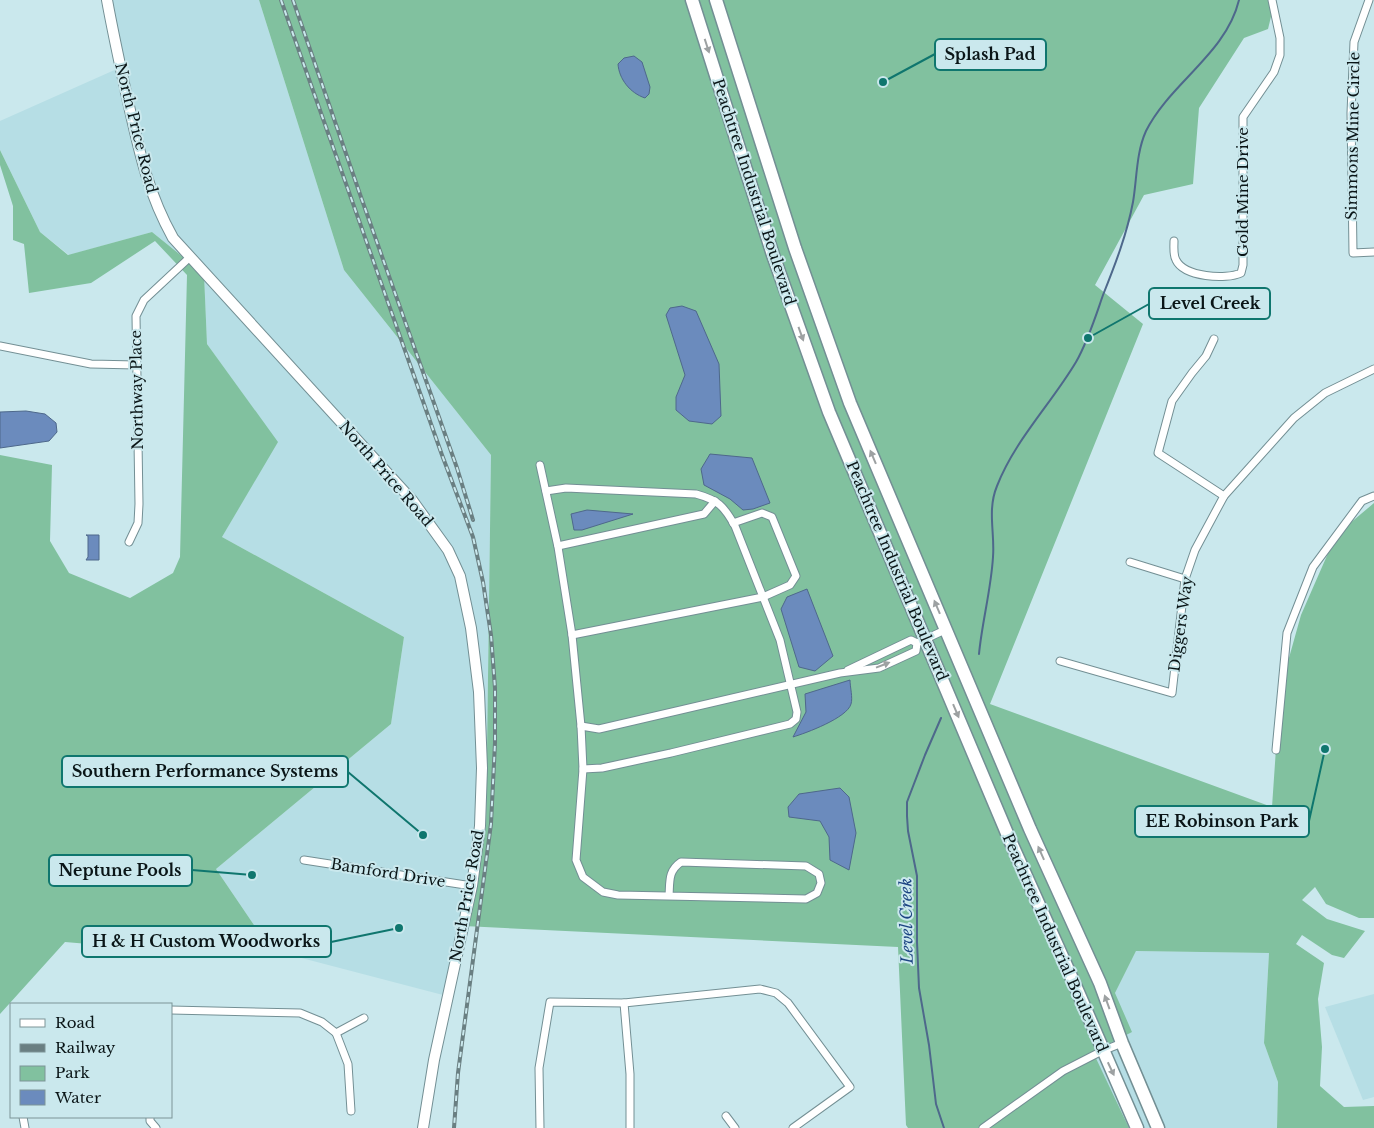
<svg xmlns="http://www.w3.org/2000/svg" width="1374" height="1128" font-family="'Libre Baskerville',serif">
	<style>
		.built { fill: #b6dee5 }
		.green { fill: #81c19f }
		.water { fill: #6b8bbd; stroke: #4e688b }
		.lines { fill: none; stroke-linecap: round; stroke-linejoin: round }
		.stream { stroke: #4e688b; stroke-width: 2 }
		.street-casing { stroke: #738f94; stroke-width: 9 }
		.secondary-casing { stroke: #738f94; stroke-width: 12 }
		.highway-casing { stroke: #738f94; stroke-width: 15 }
		.street { stroke: #fff; stroke-width: 7 }
		.secondary { stroke: #fff; stroke-width: 10 }
		.highway { stroke: #fff; stroke-width: 12 }
		.rail-casing { stroke: #6a7f82; stroke-width: 4 }
		.rail { stroke: #cae8ed; stroke-width: 2; stroke-dasharray: 5.5; stroke-linecap: butt }
		.oneway { fill: #9da1a2 }
		.labels { text-anchor: middle; stroke-width: 4; stroke-linejoin: round; paint-order: stroke }
		.street-label { font-size: 15px; fill: #0a1517; stroke: #cae8ed }
		.water-label { font-size: 16px; font-style: italic; fill: #1c4482; stroke: #cae8ed }
		.leader { fill: none; stroke: #0f766e; stroke-width: 2 }
		.callout-dot { fill: #0f766e; stroke: #cae8ed; stroke-width: 2 }
		.callout { fill: #cae8ed; stroke: #0f766e; stroke-width: 2 }
		.callout-label { font-size: 16px; text-anchor: middle; font-weight: bold; fill: #0a1517 }
	</style>
	<rect width="100%" height="100%" fill="#cae8ed"/>
	<g class="built">
		<path d="M106,0H259L344,270L491,455L486,826L464,926L443,995L271,950L216,869L391,724L404,637L222,537L277,442L207,344L204,274L152,232L69,255L40,232L0,150V121L119,68Z"/>
		<path d="M1136,951L1269,953L1264,1043L1278,1082L1277,1128H1129L1092,1051L1115,993Z"/>
		<path d="M1374,994V1097L1363,1100L1325,1007Z"/>
	</g>
	<g class="green">
		<path d="M259,0H1275L1268,29L1244,38L1199,108L1193,184L1144,195L1095,285L1143,324L990,704L1272,807L1280,690L1301,615L1336,535L1374,503V918H1359L1326,904L1315,887L1302,900L1327,919L1365,931L1344,958L1332,955L1302,935L1296,944L1324,963L1318,999L1322,1047L1320,1086L1344,1107L1374,1106V1128H1277L1278,1082L1264,1043L1269,953L1136,951L1115,993L1132,1032L1093,1052L1129,1128H908L906,1125L898,947L464,926L486,826L491,455L344,270Z"/>
		<path d="M0,150L40,232L68,255L152,232L204,274L207,344L278,442L222,537L404,637L391,724L216,869L271,950L171,951L65,942L0,1014V455L52,465L50,541L69,573L130,598L173,573L180,557L187,275L155,241L91,283L29,293L24,244L13,240V206L0,165Z"/>
	</g>
	<g class="water">
		<path d="M634,56L642,62L650,87L649,94L645,98C630,93 619,79 618,64L624,58Z"/>
		<path d="M682,306L696,311L719,364L721,416L712,424L689,421L676,410V397L685,375L666,315L670,308Z"/>
		<path d="M26,411L45,414L56,423L57,432L49,441L0,448V412Z"/>
		<path d="M710,454L752,458L770,503L753,509L743,510L730,499L704,485L701,469Z"/>
		<path d="M587,510L633,514L582,530H574L571,514Z"/>
		<path d="M86,535H99V560H86L88,557V536Z"/>
		<path d="M807,589L833,656L815,671L799,667L781,609L787,597Z"/>
		<path d="M850,680C850,687 853,698 851,704C847,718 806,733 793,737L806,712L805,694Z"/>
		<path d="M840,788L849,797L856,833L849,870L830,860L829,837L820,821L789,817L788,807L799,794Z"/>
	</g>
	<g class="lines">
		<g class="stream">
			<path d="M979,654C982,622 991,590 993,557C995,533 987,510 997,486C1015,440 1051,404 1076,362C1088,341 1095,318 1103,295C1115,265 1127,234 1133,202C1137,179 1136,153 1146,131C1170,83 1226,54 1239,0"/>
			<path d="M941,718L925,755L907,802V816L908,831L917,876V942L919,988L929,1045L936,1104L944,1128"/>
		</g>
		<g class="street-casing">
			<g id="street">
				<path d="M1369,0L1354,42L1351,113L1353,253L1374,252"/>
				<path d="M1174,241C1174,247 1173,255 1176,260C1184,277 1226,280 1241,273L1243,265V117L1274,72L1280,55V38L1272,0"/>
				<path d="M1214,339L1206,356L1192,373L1172,401L1158,453L1224,496"/>
				<path d="M0,346L91,364L136,365"/>
				<path d="M540,465L558,547L572,635L581,726L583,769L576,860L583,877L603,892L618,895L806,899L817,893L821,883L819,874L806,866L681,862C668,871 670,881 669,896"/>
				<path d="M546,491L566,488L696,494C718,500 724,506 735,526L780,640L797,712L796,719L790,724L671,753L602,768L583,769"/>
				<path d="M129,542L138,523L139,504L136,316L144,300L189,258"/>
				<path d="M558,546L704,514L715,501"/>
				<path d="M1130,562L1185,579"/>
				<path d="M572,635L763,597L790,585L796,576L772,517L762,513L733,523"/>
				<path d="M1060,661L1172,693L1185,579L1195,550L1224,496L1294,418L1325,393L1374,369"/>
				<path d="M848,670L911,640L917,643L947,629"/>
				<path d="M581,726L599,729L840,673L879,668L916,651L917,643"/>
				<path d="M1276,750L1287,633L1313,567L1362,501L1374,496"/>
				<path d="M304,860L472,886"/>
				<path d="M624,1003L630,1074V1128"/>
				<path d="M171,1010L300,1013L322,1022L336,1033L348,1064L351,1111"/>
				<path d="M336,1033L364,1018"/>
				<path d="M726,1116L735,1128"/>
				<path d="M23,1117L25,1128"/>
				<path d="M150,1117V1121L156,1128"/>
				<path d="M540,1128L539,1068L550,1002L624,1003L760,989L776,993L788,1003L850,1087L793,1128"/>
				<path d="M983,1128L1063,1071L1102,1051L1122,1043"/>
			</g>
		</g>
		<g class="secondary-casing">
			<path id="secondary" d="M107,0C113,33 120,65 127,97C139,150 147,191 173,238L412,500L448,550L460,576L471,628L479,692L482,768L480,826L472,886L434,1060L423,1128"/>
		</g>
		<g class="highway-casing">
			<g id="highway">
				<path d="M692,0L773,255L829,412L1009,838L1078,992L1137,1128"/>
				<path d="M716,0L795,248L850,403L1030,829L1100,983L1122,1043L1158,1128"/>
			</g>
		</g>
		<use href="#street" class="street"/>
		<use href="#secondary" class="secondary"/>
		<use href="#highway" class="highway"/>
		<g class="rail-casing">
			<g id="rail">
				<path d="M281,0L442,455L473,537L483,582L491,635L495,688V743L491,824L458,1073L454,1128"/>
				<path d="M293,0L362,200L457,468L473,520"/>
			</g>
		</g>
		<use href="#rail" class="rail"/>
	</g>
	<defs><path id="oneway-solid" d="M-6-.8H1V-3.2L6.5 0L1 3.2V.8H-6Z" transform="scale(1.25)"/></defs>
	<g class="oneway">
		<use href="#oneway-solid" transform="translate(707 46) rotate(72)"/>
		<use href="#oneway-solid" transform="translate(801 334) rotate(70)"/>
		<use href="#oneway-solid" transform="translate(873 457) rotate(-113)"/>
		<use href="#oneway-solid" transform="translate(937 607) rotate(-113)"/>
		<use href="#oneway-solid" transform="translate(883 665) rotate(-21)"/>
		<use href="#oneway-solid" transform="translate(956 711) rotate(67)"/>
		<use href="#oneway-solid" transform="translate(1041 853) rotate(-114)"/>
		<use href="#oneway-solid" transform="translate(1107 1002) rotate(-110)"/>
		<use href="#oneway-solid" transform="translate(1111 1069) rotate(65)"/>
	</g>
	<g class="labels">
		<g class="street-label">
			<text transform="translate(136 128) rotate(76)" y="5">North Price Road</text>
			<text transform="translate(1353 136) rotate(-89)" y="5">Simmons Mine Circle</text>
			<text transform="translate(754 192) rotate(72)" y="5">Peachtree Industrial Boulevard</text>
			<text transform="translate(1243 192) rotate(-90)" y="5">Gold Mine Drive</text>
			<text transform="translate(137 390) rotate(-91)" y="5">Northway Place</text>
			<text transform="translate(386 474) rotate(49)" y="5">North Price Road</text>
			<text transform="translate(897 571) rotate(67)" y="5">Peachtree Industrial Boulevard</text>
			<text transform="translate(1181 624) rotate(-82)" y="5">Diggers Way</text>
			<text transform="translate(388 873) rotate(9)" y="5">Bamford Drive</text>
			<text transform="translate(467 896) rotate(-80)" y="5">North Price Road</text>
			<text transform="translate(1055 943) rotate(66)" y="5">Peachtree Industrial Boulevard</text>
		</g>
		<g class="water-label">
			<text transform="translate(906 921) rotate(-91)" y="6">Level Creek</text>
		</g>
	</g>
	<path class="leader" d="M883 82L935 54M1088 338L1149 304M423 835L348 772M1325 749L1309 821M252 875L192 870M399 928L331 942"/>
	<g class="callout-dot">
		<circle cx="883" cy="82" r="5"/>
		<circle cx="1088" cy="338" r="5"/>
		<circle cx="423" cy="835" r="5"/>
		<circle cx="1325" cy="749" r="5"/>
		<circle cx="252" cy="875" r="5"/>
		<circle cx="399" cy="928" r="5"/>
	</g>
	<g class="callout">
		<rect x="935" y="39" width="111" height="31" rx="5"/>
		<rect x="1149" y="288" width="121" height="31" rx="5"/>
		<rect x="62" y="756" width="286" height="31" rx="5"/>
		<rect x="1135" y="806" width="174" height="31" rx="5"/>
		<rect x="49" y="855" width="143" height="31" rx="5"/>
		<rect x="82" y="926" width="249" height="31" rx="5"/>
	</g>
	<g class="callout-label">
		<text x="990" y="60">Splash Pad</text>
		<text x="1210" y="309">Level Creek</text>
		<text x="205" y="777">Southern Performance Systems</text>
		<text x="1222" y="827">EE Robinson Park</text>
		<text x="120" y="876">Neptune Pools</text>
		<text x="206" y="947">H &amp; H Custom Woodworks</text>
	</g>
	<rect x="10" y="1003" width="162" height="115" fill="#cae8ed" stroke="#7d9497"/>
	<rect x="20" y="1019" width="25" height="8" fill="#ffffff" stroke="#7d9497"/>
	<text x="55" y="1028" font-size="15" fill="#0a1517">Road</text>
	<rect x="20" y="1044" width="25" height="8" fill="#6a7f82" stroke="#7d9497"/>
	<text x="55" y="1053" font-size="15" fill="#0a1517">Railway</text>
	<rect x="20" y="1066" width="25" height="15" fill="#81c19f" stroke="#7d9497"/>
	<text x="55" y="1078" font-size="15" fill="#0a1517">Park</text>
	<rect x="20" y="1090" width="25" height="15" fill="#6b8bbd" stroke="#7d9497"/>
	<text x="55" y="1103" font-size="15" fill="#0a1517">Water</text>
</svg>
